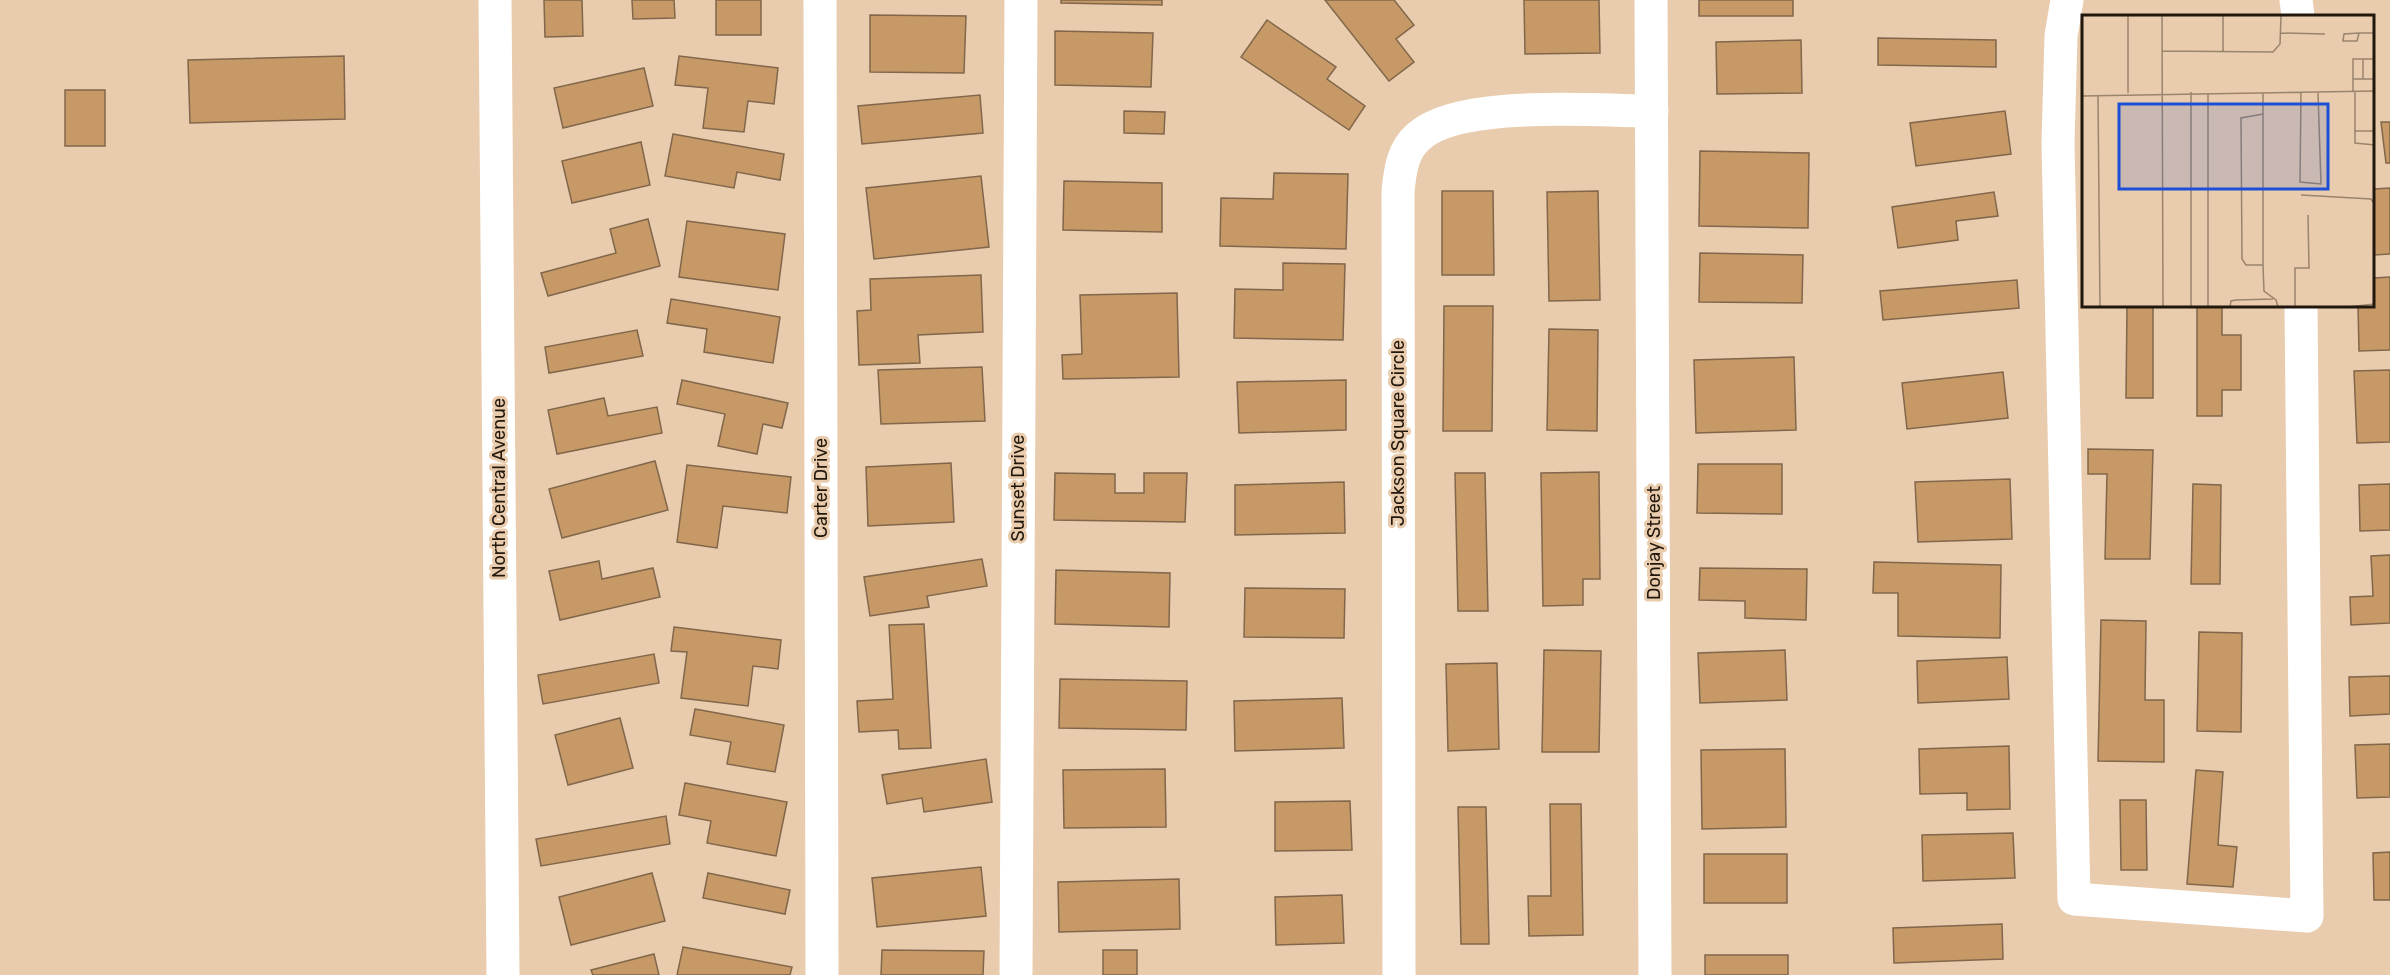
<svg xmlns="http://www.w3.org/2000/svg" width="2390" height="975" font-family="Rubik,sans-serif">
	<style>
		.building { fill: #c69966; stroke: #81674b; stroke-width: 1.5 }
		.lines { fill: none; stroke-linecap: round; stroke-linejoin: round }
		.minor { stroke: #fff; stroke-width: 33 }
		.labels { text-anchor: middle; stroke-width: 6; stroke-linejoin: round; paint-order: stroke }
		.street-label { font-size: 18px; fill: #21170c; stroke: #e9ccad }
		.inset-road { fill: none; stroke: #99846d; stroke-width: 1.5 }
		.view { fill: #1d4ed8; fill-opacity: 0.15; stroke: #1d4ed8; stroke-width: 3 }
		.inset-edge { fill: none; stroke: #21170c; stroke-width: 3 }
	</style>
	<rect width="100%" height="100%" fill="#e9ccad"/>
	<g class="building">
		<path d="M544,0H582L583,36L545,37Z"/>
		<path d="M632,0H674L675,18L633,19Z"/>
		<rect x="716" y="0" width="45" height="35"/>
		<path d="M1061,0H1162V5L1061,3Z"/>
		<path d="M1325,0H1394L1414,25L1396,39L1414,62L1389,81Z"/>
		<path d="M1524,0H1599L1600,53L1525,54Z"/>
		<rect x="1699" y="0" width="94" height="16"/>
		<path d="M870,15L966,16L964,73L870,72Z"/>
		<path d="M1267,20L1336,67L1327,79L1365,106L1349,130L1241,57Z"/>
		<path d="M1055,31L1153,33L1151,87L1055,85Z"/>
		<path d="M1878,38L1996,40V67L1878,65Z"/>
		<path d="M1801,40L1802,93L1717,94L1716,42Z"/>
		<path d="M344,56L345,119L190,123L188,60Z"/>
		<path d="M679,56L778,68L774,104L748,101L744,132L703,128L708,88L675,85Z"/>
		<path d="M644,68L653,106L563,128L554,88Z"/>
		<rect x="65" y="90" width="40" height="56"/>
		<path d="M980,95L983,133L862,144L858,106Z"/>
		<path d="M1124,111L1165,112L1164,134L1124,133Z"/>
		<path d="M2005,111L2011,154L1916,166L1910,123Z"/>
		<path d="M2381,122H2390V163H2386Z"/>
		<path d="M673,134L784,154L780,180L737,172L734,188L665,176Z"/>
		<path d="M641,142L650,185L572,203L562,161Z"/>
		<path d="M1700,151L1809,153L1808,228L1699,226Z"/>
		<path d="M1274,173L1348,174L1346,249L1220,246L1221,198L1273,199Z"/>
		<path d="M981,176L989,247L874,259L866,188Z"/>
		<path d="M1064,181L1162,183V232L1063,230Z"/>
		<path d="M2390,188V254L2374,255V189Z"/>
		<path d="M1442,191H1493L1494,275H1442Z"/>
		<path d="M1598,191L1600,300L1549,301L1547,192Z"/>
		<path d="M1994,192L1998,216L1956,221L1958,240L1898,248L1892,207Z"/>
		<path d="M648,219L660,266L548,296L541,273L616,253L610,229Z"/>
		<path d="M687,221L785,234L778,290L679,277Z"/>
		<path d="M1700,253L1803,255L1802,303L1699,302Z"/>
		<path d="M1283,263L1345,264L1343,340L1234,338L1235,289L1283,290Z"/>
		<path d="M981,275L983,332L918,335L920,363L859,365L857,311L871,310L870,279Z"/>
		<path d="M2390,277V350L2359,351L2358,306H2374V278Z"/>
		<path d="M2017,280L2019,308L1883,320L1880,291Z"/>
		<path d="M1177,293L1179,377L1063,379L1062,355L1082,354L1080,295Z"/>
		<path d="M671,299L780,317L773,363L704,352L707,329L667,323Z"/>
		<path d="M1444,306H1493L1492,431H1443Z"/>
		<path d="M2127,306H2153V398H2126Z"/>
		<path d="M2197,306H2222V335H2241V390H2222V416H2197Z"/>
		<path d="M1549,329L1598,330L1597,431L1547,430Z"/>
		<path d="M637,330L643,356L549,373L545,347Z"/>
		<path d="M1794,357L1796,430L1696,433L1694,360Z"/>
		<path d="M982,367L985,421L881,424L878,370Z"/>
		<path d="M2390,370V442L2357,443L2354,371Z"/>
		<path d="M2003,372L2008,418L1907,429L1902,383Z"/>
		<path d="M682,380L788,403L782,428L763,424L757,454L718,446L725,414L677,404Z"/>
		<path d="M1346,380V430L1239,433L1237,382Z"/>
		<path d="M604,398L608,416L657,407L662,433L557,454L548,410Z"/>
		<path d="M2088,449L2153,450L2150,559H2105L2107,474H2088Z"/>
		<path d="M655,461L668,510L562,538L549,489Z"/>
		<path d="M951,463L954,522L868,526L866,467Z"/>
		<path d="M1698,464H1782V514L1697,513Z"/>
		<path d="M687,465L791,477L787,513L723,506L717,548L677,542Z"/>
		<path d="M1599,472L1600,579H1583V605L1543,606L1541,473Z"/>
		<path d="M1055,473L1115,474V493H1144V473H1187L1185,522L1054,520Z"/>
		<path d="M1455,473H1485L1488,611H1458Z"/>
		<path d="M2010,479L2012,539L1918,542L1915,482Z"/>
		<path d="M1344,482L1345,533L1235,535V485Z"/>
		<path d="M2193,484L2221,485L2220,584H2191Z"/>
		<path d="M2390,484V530L2360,531L2359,485Z"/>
		<path d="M2390,555V623L2351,625L2350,597L2373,596L2371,556Z"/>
		<path d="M982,559L987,586L927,596L929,607L870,616L864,577Z"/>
		<path d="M599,561L602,579L653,568L660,597L560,620L549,571Z"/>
		<path d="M1874,562L2001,565L2000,638L1898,636V593H1873Z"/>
		<path d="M1700,568L1807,569L1806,620L1745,618V601L1699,600Z"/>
		<path d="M1056,570L1170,573L1169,627L1055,624Z"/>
		<path d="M1245,588L1345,589L1344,638L1244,637Z"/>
		<path d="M2101,620L2146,621L2145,700H2164V762L2098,761Z"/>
		<path d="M924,624L931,748L899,749L898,730L859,732L857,701L893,699L889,625Z"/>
		<path d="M674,627L781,640L778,669L753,666L748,706L681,698L687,652L671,651Z"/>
		<path d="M2199,632L2242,633L2241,732L2197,731Z"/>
		<path d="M1544,650L1601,651L1599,752H1542Z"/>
		<path d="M1785,650L1787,700L1700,703L1698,653Z"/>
		<path d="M654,654L659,683L543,704L538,675Z"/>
		<path d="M2007,657L2009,699L1918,703L1917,661Z"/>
		<path d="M1497,663L1499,749L1448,751L1446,664Z"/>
		<path d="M2390,676V714L2350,716L2349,677Z"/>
		<path d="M1060,679L1187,681L1186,730L1059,728Z"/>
		<path d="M1342,698L1344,748L1235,751L1234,701Z"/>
		<path d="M695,709L784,725L775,772L727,764L731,742L690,735Z"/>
		<path d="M620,718L633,768L568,785L555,735Z"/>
		<path d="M2390,744V797L2357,798L2355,745Z"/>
		<path d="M2009,746L2010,809L1967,810V793L1920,794L1919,749Z"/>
		<path d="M1785,749L1786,827L1702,829L1701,750Z"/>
		<path d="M986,759L992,802L924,812L922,798L887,804L882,775Z"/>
		<path d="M1165,769L1166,827L1064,828L1063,770Z"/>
		<path d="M2196,770L2223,772L2218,845L2237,847L2233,887L2187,884Z"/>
		<path d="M685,783L787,802L776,856L707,843L711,821L679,815Z"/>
		<path d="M2120,800H2146L2147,870H2121Z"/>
		<path d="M1350,801L1352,850L1275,851V802Z"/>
		<path d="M1550,804H1581L1583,935L1529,936L1528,896H1551Z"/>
		<path d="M1458,807H1486L1489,944H1461Z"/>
		<path d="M666,816L670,844L541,866L536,839Z"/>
		<path d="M2013,833L2015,878L1923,881L1922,835Z"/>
		<path d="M2390,852V900H2374L2373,853Z"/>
		<rect x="1704" y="854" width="83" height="49"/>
		<path d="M981,867L986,916L877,927L872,878Z"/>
		<path d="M652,873L665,921L571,945L559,897Z"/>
		<path d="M708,873L790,890L785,914L703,898Z"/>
		<path d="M1179,879L1180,929L1059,932L1058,882Z"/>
		<path d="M1342,895L1344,943L1276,945L1275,897Z"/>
		<path d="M2002,924L2003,959L1894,963L1893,928Z"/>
		<path d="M683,947L792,967L790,975H677Z"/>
		<path d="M882,950L984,951L983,975H881Z"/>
		<rect x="1103" y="950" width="34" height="25"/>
		<path d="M654,954L659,975H593L591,970Z"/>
		<rect x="1705" y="955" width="83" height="20"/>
	</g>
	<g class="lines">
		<g class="minor">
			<path d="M495,0L503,975"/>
			<path d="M820,0L822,975"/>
			<path d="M1651,0L1655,975"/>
			<path d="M2067,0L2061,36L2058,143L2074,899L2307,916L2301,306"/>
			<path d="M2296,0L2298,16"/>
			<path d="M1016,975L1021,0"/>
			<path d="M1399,975L1398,191C1400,172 1402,151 1418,137C1458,99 1596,111 1652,111"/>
		</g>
	</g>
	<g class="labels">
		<g class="street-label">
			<text transform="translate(1398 433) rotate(-90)" y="6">Jackson Square Circle</text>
			<text transform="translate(499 488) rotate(-90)" y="6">North Central Avenue</text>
			<text transform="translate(821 488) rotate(-90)" y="6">Carter Drive</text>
			<text transform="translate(1018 488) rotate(-90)" y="6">Sunset Drive</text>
			<text transform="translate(1654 543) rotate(-90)" y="6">Donjay Street</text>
		</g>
	</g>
	<g transform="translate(2082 15)">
		<rect width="292" height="292" fill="#e9ccad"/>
		<path class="inset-road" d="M46,1V78M80,1L81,292M199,18L243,19M277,18L275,26H261L262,19L277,18H293M80,36L191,37L198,29L199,1M141,36V1M281,44V64M271,64H293M109,77V292M271,77V44H293M273,77V128L293,130M181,78V250M219,78L218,167L239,169L236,78M0,81L293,76M16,81L18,292M181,99L159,103L160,244L164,250H181L182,276L194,285L196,292M272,116H293M219,180L289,184L293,190M126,292V78M148,292L149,286L154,285L191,284M213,292V253H227L226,200M265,292L293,289"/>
		<path class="view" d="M37,89H246V174H37Z"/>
		<rect width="292" height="292" class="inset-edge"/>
	</g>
</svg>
